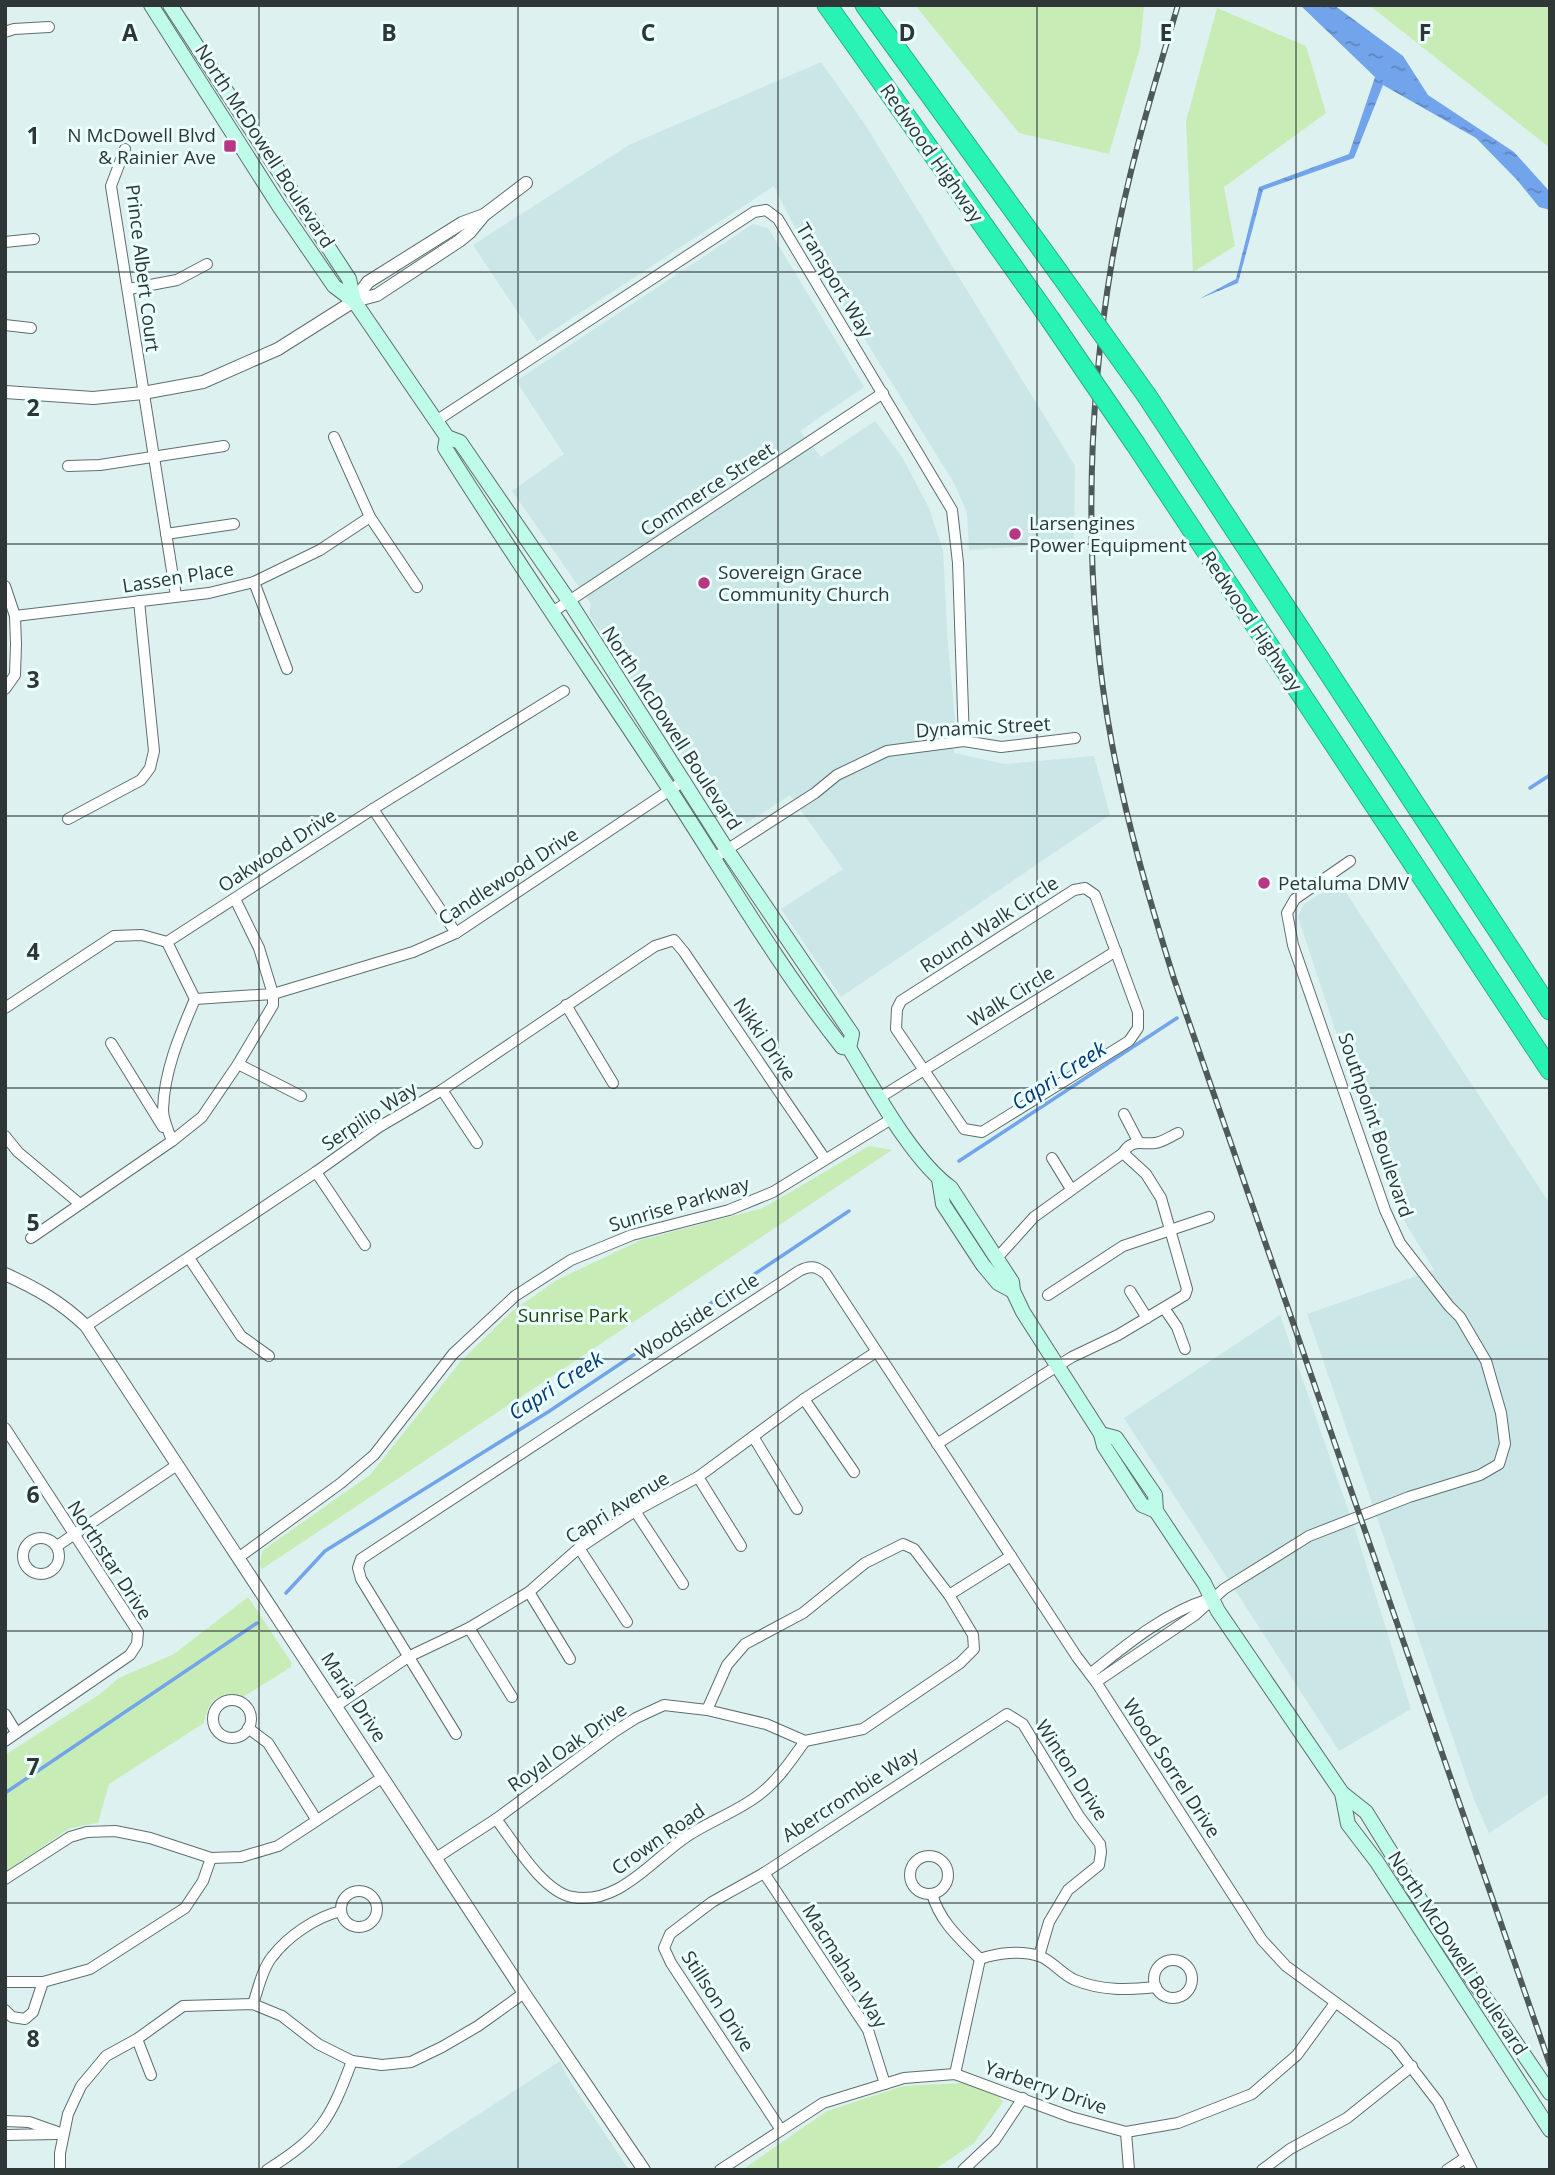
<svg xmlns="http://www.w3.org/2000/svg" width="1555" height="2175" font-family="'Open Sans',sans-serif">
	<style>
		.built { fill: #cae6e6 }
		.green { fill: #c7ecb5 }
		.water { fill: url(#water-ripples) }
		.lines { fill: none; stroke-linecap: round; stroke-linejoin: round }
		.stream { stroke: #72a4eb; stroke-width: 3.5 }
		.minor-casing { stroke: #5e6e6e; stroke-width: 12 }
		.tertiary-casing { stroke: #5e6e6e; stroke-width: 14 }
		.secondary-casing { stroke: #5e6e6e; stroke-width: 16 }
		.motorway-casing { stroke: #2bb089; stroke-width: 21 }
		.minor { stroke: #fff; stroke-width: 10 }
		.tertiary { stroke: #fff; stroke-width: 12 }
		.secondary { stroke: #bffbe9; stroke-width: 14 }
		.motorway { stroke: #29f2b5; stroke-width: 19 }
		.rail-casing { stroke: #4f5959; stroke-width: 6 }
		.rail { stroke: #ecffff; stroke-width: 3.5; stroke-dasharray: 10; stroke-linecap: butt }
		.motorway-bridge-casing { stroke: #2bb089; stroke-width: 21; stroke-linecap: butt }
		.motorway-bridge { stroke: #29f2b5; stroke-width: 19 }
		.grid { fill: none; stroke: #2e3636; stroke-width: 2; stroke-opacity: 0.55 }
		.poi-dot { fill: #b73784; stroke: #ecffff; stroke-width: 2.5 }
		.labels { text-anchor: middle; stroke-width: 6; stroke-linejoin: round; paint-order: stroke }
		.poi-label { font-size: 19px; fill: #2e3636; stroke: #ecffff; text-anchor: start }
		.street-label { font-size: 19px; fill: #2e3636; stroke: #ecffff }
		.park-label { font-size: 19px; fill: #23440f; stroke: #ecffff }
		.water-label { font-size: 21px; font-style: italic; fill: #063977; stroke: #ecffff }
		.grid-label { font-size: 23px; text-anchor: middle; font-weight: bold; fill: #2e3636; stroke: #ecffff; stroke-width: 6; stroke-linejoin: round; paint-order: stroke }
	</style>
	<defs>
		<pattern id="water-ripples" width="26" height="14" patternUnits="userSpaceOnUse" patternTransform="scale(1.75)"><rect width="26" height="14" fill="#72a4eb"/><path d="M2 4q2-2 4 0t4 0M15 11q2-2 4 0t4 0" fill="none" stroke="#5e86bf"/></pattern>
	</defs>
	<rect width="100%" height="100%" fill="#def1f1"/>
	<g class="built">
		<path d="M821,62L866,126L1075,466L1074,543L969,550L967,513L954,483L793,224L774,186L537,341L473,245L629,145Z"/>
		<path d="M753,224L768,228L864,387L800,431L821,457L875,421L902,457L929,508L943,550L948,645L955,719L954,753L1005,764L1094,756L1110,815L841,997L781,909L843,869L790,795L736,830L658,721L589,615L591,604L512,491L564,454L516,381Z"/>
		<path d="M1339,882L1550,1204V1793L1489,1833L1475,1802L1307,1314L1434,1270L1406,1224L1355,1090L1298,917L1304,904Z"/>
		<path d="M1280,1315L1356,1532L1411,1709L1339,1751L1124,1418Z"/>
		<path d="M560,2061L569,2080L629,2170H393Z"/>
	</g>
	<g class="green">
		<path d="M915,5H1144L1140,48L1109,154L1019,133Z"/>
		<path d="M1369,5H1550V148Z"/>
		<path d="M1217,8L1306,46L1326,113L1224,187L1235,246L1193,272L1186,121Z"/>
		<path d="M869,1146L892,1150L262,1569L259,1565L263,1550L370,1475L461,1361L511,1312L557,1280L641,1240L763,1208Z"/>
		<path d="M248,1597L291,1662V1667L243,1697C218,1689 209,1700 204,1723L109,1784L98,1823L70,1828L5,1872V1755L100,1694L119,1678L174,1654Z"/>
		<path d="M963,2083L996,2093L1003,2102L974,2143L934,2170H742L827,2111L903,2086Z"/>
	</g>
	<path class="water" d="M1300,5H1334L1403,56L1428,95L1514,152L1550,192V210L1539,207L1517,180L1476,138L1383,85L1354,158L1263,190L1238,283L1199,299L1236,279L1259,187L1349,154L1375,77Z"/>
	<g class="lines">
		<g class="stream">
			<path d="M1530,788L1550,775"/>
			<path d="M959,1161L1177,1018"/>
			<path d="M286,1593L325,1551L548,1412L849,1211"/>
			<path d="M5,1793L257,1623"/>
		</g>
		<g class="minor-casing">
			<g id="minor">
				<path d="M5,32L14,29L49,27"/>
				<path d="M125,149L111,186L176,596"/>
				<path d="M5,242L34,239"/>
				<path d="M129,289L177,280L207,264"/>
				<path d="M5,325L31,328"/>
				<path d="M436,421L754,212L766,210L778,219L952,510L958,563L964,741"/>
				<path d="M334,437L370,517L417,587"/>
				<path d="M68,466L100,465L224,446"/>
				<path d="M166,534L234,524"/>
				<path d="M254,582L287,669"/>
				<path d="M5,586L15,616L16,644L15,675L5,689"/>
				<path d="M551,613L883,393"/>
				<path d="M15,616L209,593L254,582L320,550L370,517"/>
				<path d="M373,809L456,933"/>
				<path d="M68,819L141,780L150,768L154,751L139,601"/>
				<path d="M714,858L815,793L837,775L887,751L964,741L1001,747L1075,738"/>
				<path d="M1085,888L1095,895L1138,1012V1028L1129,1041L982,1132L964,1129L896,1029L897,1009L901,1001L1074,890Z"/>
				<path d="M167,942L195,999C180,1034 164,1071 163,1110C163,1120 169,1132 172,1141"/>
				<path d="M195,999L273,994L259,948L235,899"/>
				<path d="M566,1005L613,1083"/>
				<path d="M5,1008L114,936L142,935L167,942L373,809L564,691"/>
				<path d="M111,1043L163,1127"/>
				<path d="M238,1064L301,1096"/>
				<path d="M442,1090L477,1143"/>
				<path d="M879,1098L1116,951"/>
				<path d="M1124,1114L1138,1141"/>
				<path d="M5,1136L18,1152L80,1204"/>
				<path d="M1052,1158L1071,1189"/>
				<path d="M316,1172L365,1245"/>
				<path d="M31,1238L172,1141L202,1117L238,1064L273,1005V994L413,952L456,933L685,780"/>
				<path d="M189,1258L241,1336L269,1356"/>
				<path d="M997,1258L1034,1217L1123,1153C1132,1138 1142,1145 1155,1143C1163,1142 1171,1136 1178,1133"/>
				<path d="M1130,1291L1147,1318"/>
				<path d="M1048,1295L1123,1246L1209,1217"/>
				<path d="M1164,1308L1177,1327L1185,1349"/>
				<path d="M86,1326L316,1172L379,1127L442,1090L655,946L674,940L684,952L825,1159"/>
				<path d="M804,1399L854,1472"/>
				<path d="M5,1428L138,1632L137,1644L130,1655L5,1741"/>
				<path d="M754,1438L797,1509"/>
				<path d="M937,1444L1043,1375L1072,1357L1118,1335L1185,1295L1187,1289L1161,1198L1146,1174L1123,1153"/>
				<path d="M698,1477L741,1546"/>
				<path d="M635,1511L683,1584"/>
				<circle cx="41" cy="1556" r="18"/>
				<path d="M57,1546L177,1465"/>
				<path d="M579,1548L627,1622"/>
				<path d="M238,1558L341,1483L374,1455L453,1354L515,1296L571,1260L632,1235L729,1210L773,1192L893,1118"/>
				<path d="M529,1592L570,1659"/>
				<path d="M949,1595L1011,1556"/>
				<path d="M469,1628L512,1697"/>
				<path d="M1090,1674C1126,1645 1164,1613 1209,1599"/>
				<path d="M1096,1682L1195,1615L1224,1589L1309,1536L1409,1497L1480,1475L1499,1464L1505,1444L1501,1413L1486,1361L1460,1317L1449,1306L1400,1243L1385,1210L1293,945L1287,913L1295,899L1350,861"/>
				<circle cx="232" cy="1719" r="19"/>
				<path d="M336,1706L408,1657L469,1628L529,1592L579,1548L635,1511L698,1477L804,1399L876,1352"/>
				<path d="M5,1714L16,1732"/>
				<path d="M248,1728L268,1743L316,1819"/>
				<path d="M456,1734L361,1579L358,1568L361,1559L799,1271C810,1265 816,1266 826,1274L1077,1657L1096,1682L1262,1940L1286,1966L1395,2046L1438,2102L1472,2170"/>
				<path d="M496,1819C514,1842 542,1891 572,1897C618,1906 652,1860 686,1837C708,1822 734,1813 756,1797C776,1783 791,1761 805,1741"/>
				<circle cx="929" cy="1875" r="19"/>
				<path d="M436,1858L496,1819L614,1732L636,1718L664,1705L707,1710L766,1724L805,1741L863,1729L960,1663L974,1649L973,1635L949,1595L914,1549L903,1544L865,1563L803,1613L745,1644L727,1665L707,1710"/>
				<path d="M764,1873L868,2030L885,2084"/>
				<path d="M5,1879L70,1837L87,1832L115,1831L150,1838L211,1858L241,1857L278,1846L383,1777"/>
				<circle cx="359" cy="1909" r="18"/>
				<path d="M932,1894C940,1922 960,1939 980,1959"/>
				<path d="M980,1959C997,1953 1021,1950 1039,1956C1052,1960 1062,1975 1075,1980C1102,1991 1127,1990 1156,1987"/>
				<circle cx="1173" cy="1979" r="19"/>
				<path d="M5,1982H43L90,1969L185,1908L203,1881L211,1858"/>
				<path d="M253,2004C258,1990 262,1969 272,1957C288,1936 316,1917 341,1911"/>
				<path d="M5,2010L12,2017L25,2019L33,2012L43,1982"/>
				<path d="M137,2039L151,2075"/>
				<path d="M955,2074L980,1959"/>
				<path d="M5,2121L29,2122L63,2134"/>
				<path d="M781,2130L671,1963L664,1948L670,1934L712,1902L764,1873L1007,1714L1023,1724L1079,1816L1100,1844L1101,1852L1099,1865L1068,1890L1049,1922L1039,1956"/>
				<path d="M1126,2132L1129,2170"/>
				<path d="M5,2135L57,2134"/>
				<path d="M60,2170V2153L68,2114L81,2086L106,2056L137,2039L183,2006L253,2004L282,2016L318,2044L352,2061L382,2065L411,2062L442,2047L478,2026L524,1993"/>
				<path d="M267,2170C321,2136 330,2120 352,2061"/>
				<path d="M720,2170L823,2103L904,2078L955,2074L1071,2117L1126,2132L1178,2123L1252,2094L1297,2055L1335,2003"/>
				<path d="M963,2170L995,2140L1023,2098"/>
				<path d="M1262,2170L1290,2149L1347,2118L1412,2066"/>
				<path d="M1447,2170L1465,2158"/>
			</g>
		</g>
		<g class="tertiary-casing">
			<g id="tertiary">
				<path d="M354,301L377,295L459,241L470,232L484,215L526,183"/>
				<path d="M5,392L93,398L143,393L203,382L278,349L354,301L368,282L462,223L484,215"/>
				<path d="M5,1274C36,1288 61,1302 86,1326L524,1993L644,2170"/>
			</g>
		</g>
		<g class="secondary-casing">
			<g id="secondary">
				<path d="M151,5L279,206L334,286L354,301L447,437L460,442L569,601L727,850L852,1034L849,1048"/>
				<path d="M170,5L349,279L354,301"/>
				<path d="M447,437L445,448C518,564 595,676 670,790C726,876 778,966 842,1047L849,1048C875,1090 912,1160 951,1188L1012,1282L1013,1291L1023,1312L1101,1434L1104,1446L1142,1505L1156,1511"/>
				<path d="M939,1179L943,1204L983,1265L998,1283L1013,1291"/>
				<path d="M1101,1434L1116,1438L1155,1495L1156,1511L1204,1583L1218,1611L1342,1793L1366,1812L1440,1932L1550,2093"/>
				<path d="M1342,1793L1348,1824L1377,1862L1550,2130"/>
			</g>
		</g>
		<g class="motorway-casing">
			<g id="motorway">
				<path d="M827,5L1050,319"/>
				<path d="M865,5L1059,273"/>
				<path d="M1147,396L1550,1010"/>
				<path d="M1136,445L1550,1070"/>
			</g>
		</g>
		<use href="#minor" class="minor"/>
		<use href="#tertiary" class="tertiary"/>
		<use href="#secondary" class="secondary"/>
		<use href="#motorway" class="motorway"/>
		<g class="rail-casing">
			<path id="rail" d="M1178,5C1153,89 1127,174 1112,261C1086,416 1083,590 1112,744C1127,824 1150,902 1174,979L1550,2065"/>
		</g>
		<use href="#rail" class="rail"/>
		<g class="motorway-bridge-casing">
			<g id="motorway-bridge">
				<path d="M1059,273L1147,396"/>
				<path d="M1050,319L1136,445"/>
			</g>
		</g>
		<use href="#motorway-bridge" class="motorway-bridge"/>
	</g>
	<path class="grid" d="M259,5V2170M518,5V2170M778,5V2170M1037,5V2170M1296,5V2170M5,272H1550M5,544H1550M5,816H1550M5,1088H1550M5,1359H1550M5,1631H1550M5,1903H1550"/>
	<g class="poi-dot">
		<rect x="223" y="139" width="14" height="14" rx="3.5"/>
		<circle cx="1015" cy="534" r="7"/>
		<circle cx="704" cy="583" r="7"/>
		<circle cx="1264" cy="883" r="7"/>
	</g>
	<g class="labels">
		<g class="poi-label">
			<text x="216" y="142" text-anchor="end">N McDowell Blvd<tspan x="216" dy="22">&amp; Rainier Ave</tspan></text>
			<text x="1029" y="530">Larsengines<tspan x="1029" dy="22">Power Equipment</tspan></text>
			<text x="718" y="579">Sovereign Grace<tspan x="718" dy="22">Community Church</tspan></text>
			<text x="1278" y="890">Petaluma DMV</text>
		</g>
		<g class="street-label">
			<text transform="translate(265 146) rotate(57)" y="7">North McDowell Boulevard</text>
			<text transform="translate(932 153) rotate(55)" y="7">Redwood Highway</text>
			<text transform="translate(143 268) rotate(83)" y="7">Prince Albert Court</text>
			<text transform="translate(835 280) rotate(59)" y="7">Transport Way</text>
			<text transform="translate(707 489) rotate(-33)" y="7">Commerce Street</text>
			<text transform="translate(178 577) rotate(-9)" y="7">Lassen Place</text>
			<text transform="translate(1252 621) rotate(56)" y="7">Redwood Highway</text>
			<text transform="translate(983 727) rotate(-3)" y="7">Dynamic Street</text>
			<text transform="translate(672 728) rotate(57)" y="7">North McDowell Boulevard</text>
			<text transform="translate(277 850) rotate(-33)" y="7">Oakwood Drive</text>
			<text transform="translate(508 876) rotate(-33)" y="7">Candlewood Drive</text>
			<text transform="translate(989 924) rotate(-33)" y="7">Round Walk Circle</text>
			<text transform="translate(1011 996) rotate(-32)" y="7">Walk Circle</text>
			<text transform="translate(765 1039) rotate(56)" y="7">Nikki Drive</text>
			<text transform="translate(369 1116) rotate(-33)" y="7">Serpilio Way</text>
			<text transform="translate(1376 1125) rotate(71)" y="7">Southpoint Boulevard</text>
			<text transform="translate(679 1204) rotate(-17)" y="7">Sunrise Parkway</text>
			<text transform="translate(697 1316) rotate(-33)" y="7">Woodside Circle</text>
			<text transform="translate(617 1507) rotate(-32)" y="7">Capri Avenue</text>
			<text transform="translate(110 1560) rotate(57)" y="7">Northstar Drive</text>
			<text transform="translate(354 1697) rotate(57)" y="7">Maria Drive</text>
			<text transform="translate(567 1747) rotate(-35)" y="7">Royal Oak Drive</text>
			<text transform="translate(1172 1768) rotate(57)" y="7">Wood Sorrel Drive</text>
			<text transform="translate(1072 1770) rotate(57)" y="7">Winton Drive</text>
			<text transform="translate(850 1794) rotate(-33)" y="7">Abercrombie Way</text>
			<text transform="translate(658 1839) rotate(-35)" y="7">Crown Road</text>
			<text transform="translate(1458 1953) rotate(57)" y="7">North McDowell Boulevard</text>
			<text transform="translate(845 1966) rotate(58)" y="7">Macmahan Way</text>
			<text transform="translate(718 2001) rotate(57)" y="7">Stillson Drive</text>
			<text transform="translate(1046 2087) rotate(19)" y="7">Yarberry Drive</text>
		</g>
		<g class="park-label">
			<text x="573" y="1322">Sunrise Park</text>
		</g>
		<g class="water-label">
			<text transform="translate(1059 1076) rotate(-33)" y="7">Capri Creek</text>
			<text transform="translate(556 1386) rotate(-33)" y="7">Capri Creek</text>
		</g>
	</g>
	<g class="grid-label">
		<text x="130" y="41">A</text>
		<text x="389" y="41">B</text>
		<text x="648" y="41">C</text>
		<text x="907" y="41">D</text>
		<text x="1166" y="41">E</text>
		<text x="1425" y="41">F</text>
		<text x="33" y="144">1</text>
		<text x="33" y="416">2</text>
		<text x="33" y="688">3</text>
		<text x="33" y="960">4</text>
		<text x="33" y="1231">5</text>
		<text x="33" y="1503">6</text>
		<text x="33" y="1775">7</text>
		<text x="33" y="2047">8</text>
	</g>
	<rect width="1555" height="2175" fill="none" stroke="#2e3636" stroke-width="14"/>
</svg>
